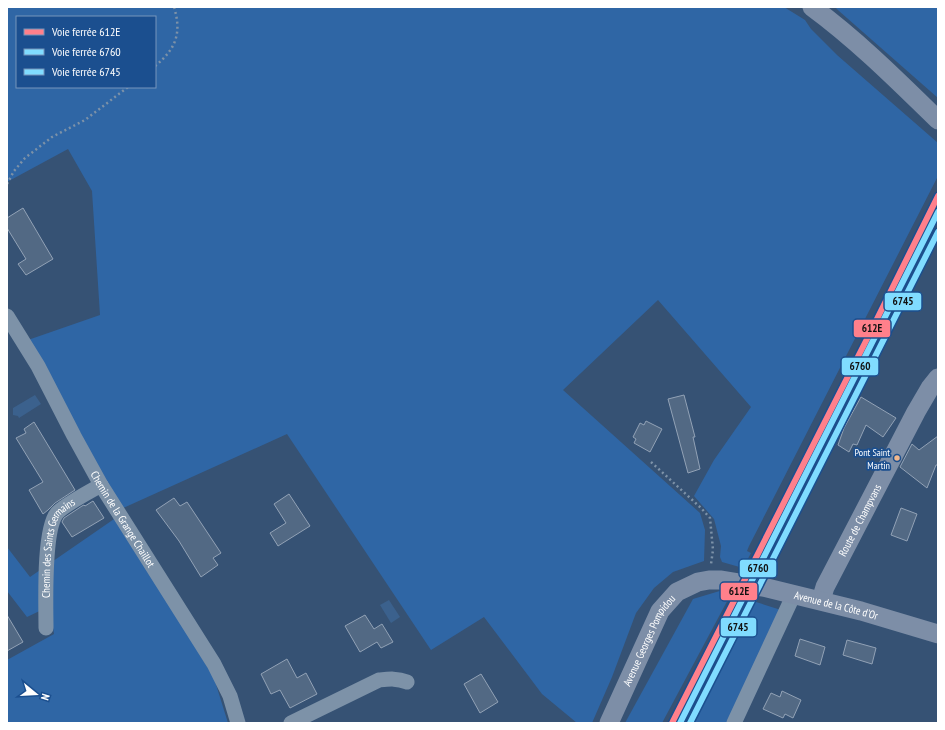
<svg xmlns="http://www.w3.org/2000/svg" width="945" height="730" font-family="'PT Sans Narrow',sans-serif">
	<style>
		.green { fill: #2f66a5; fill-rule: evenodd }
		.water { fill: #3b618d }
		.building { fill: #526984; stroke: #92a2b6 }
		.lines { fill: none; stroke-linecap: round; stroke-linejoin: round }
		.path { stroke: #7d92a8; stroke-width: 2.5; stroke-dasharray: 2 3; stroke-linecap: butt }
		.minor { stroke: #7d92a8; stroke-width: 15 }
		.major { stroke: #7d8ea7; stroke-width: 19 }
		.rail-1-casing { stroke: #1b4f8f; stroke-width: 9 }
		.rail-2-casing { stroke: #1b4f8f; stroke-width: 9 }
		.rail-3-casing { stroke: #1b4f8f; stroke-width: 9 }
		.rail-1 { stroke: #ff808b; stroke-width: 6 }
		.rail-2 { stroke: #80dcff; stroke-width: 6 }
		.rail-3 { stroke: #80dcff; stroke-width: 6 }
		.bus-dot { fill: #f1b78d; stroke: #1b4f8f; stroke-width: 1.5 }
		.labels { text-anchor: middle; stroke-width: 3.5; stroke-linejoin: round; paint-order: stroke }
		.bus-label { font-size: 10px; fill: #fff; stroke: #1b4f8f; text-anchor: end }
		.street-label { font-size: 11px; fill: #fff; stroke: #1b4f8f }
		.line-badge { stroke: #1b4f8f; stroke-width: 1.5 }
		.pale-badge-label { font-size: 11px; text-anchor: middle; font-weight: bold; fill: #111 }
	</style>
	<rect width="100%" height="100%" fill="#365274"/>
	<g class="green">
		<path d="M7,7H784L805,20L811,29L837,55L938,143V176L749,546L747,551L751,553L743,568L722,562L720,557L721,546L714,519L694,496L714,460L751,407L658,300L563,390L700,513L705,530L704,561L673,572L654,588L636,613L612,677L592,723H577L542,694L484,617L431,650L287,434L121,509L28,340L100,315L92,191L68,149L7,182ZM17,17H155V87H17Z"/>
		<path d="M835,7H938V98L839,11Z"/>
		<path d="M117,517L214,678L228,723H7V660L54,634L50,606L27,617L7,591V547L30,577Z"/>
		<path d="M723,590L732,592L662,723H625L693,599Z"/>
		<path d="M753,601L781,610L728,723H693Z"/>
	</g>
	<g class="water">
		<path d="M35,395L41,404L19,418L18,416L13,415V408Z"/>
		<path d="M389,600L400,617L391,623L380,605Z"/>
	</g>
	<g class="building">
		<path d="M23,208L53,259L26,275L18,264L26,259L7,228V218Z"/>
		<path d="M684,395L695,437H693L700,469L688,473L668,399Z"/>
		<path d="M861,397L896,418L883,437L866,425L857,445L853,444L849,452L838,445L844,428Z"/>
		<path d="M646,421L662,429L650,452L634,443L636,439L633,437L640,423L644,425Z"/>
		<path d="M34,422L75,490L55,503L48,510L43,514L29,490L43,482L16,438L26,433L24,429Z"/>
		<path d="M938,436V465H936L927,488L900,467L912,444L919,450Z"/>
		<path d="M289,494L310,526L278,546L270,533L286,523L274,504Z"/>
		<path d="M174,498L180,506L187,502L221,553L213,558L218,565L201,577L179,541L156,510Z"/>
		<path d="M93,501L104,518L72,537L62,522L64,518L82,506L84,505L85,506Z"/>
		<path d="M901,508L917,514L907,541L891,535Z"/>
		<path d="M7,615L23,642L7,651Z"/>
		<path d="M365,615L374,629L382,624L393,642L381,648L377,642L360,652L345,626Z"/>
		<path d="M800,639L825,647L820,665L795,656Z"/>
		<path d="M847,640L876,648L872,664L843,655Z"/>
		<path d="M287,659L297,678L306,673L317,694L290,708L280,690L271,694L261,674Z"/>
		<path d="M481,674L498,702L480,713L464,684Z"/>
		<path d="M782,691L801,700L793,718L785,714L783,718L763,709L771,693L780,697Z"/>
	</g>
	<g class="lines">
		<g class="path">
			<path d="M155,66C176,49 182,33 174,7"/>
			<path d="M7,184L14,171L25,158L52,137L85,120L128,87"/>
			<path d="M651,462L701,508L710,518L713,550L711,564"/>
		</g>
		<g class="minor">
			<path id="s1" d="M7,316L38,366L74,436L101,485L214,664L230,696L238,723"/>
			<path id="s2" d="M46,628C46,604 43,530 57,513C64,505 91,491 101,485"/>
			<path d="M291,723L379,680C389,679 397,678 407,682"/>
			<path d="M734,723L794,594"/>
		</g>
		<g class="major">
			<path d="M812,7C857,40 898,81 938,120"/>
			<path id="s3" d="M821,600L825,587L916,412L930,388L938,378"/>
			<path id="s4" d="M609,723L660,611L677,592L698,582L709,580H720L763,587L861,611L938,634"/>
		</g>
		<g class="rail-1-casing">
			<path id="rail-1" d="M672,723L870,333L938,196"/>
		</g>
		<g class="rail-2-casing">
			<path id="rail-2" d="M680,723L938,212"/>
		</g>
		<g class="rail-3-casing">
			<path id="rail-3" d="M690,723L938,232"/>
		</g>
		<use href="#rail-1" class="rail-1"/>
		<use href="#rail-2" class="rail-2"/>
		<use href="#rail-3" class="rail-3"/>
	</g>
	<circle class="bus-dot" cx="897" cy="458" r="3.5"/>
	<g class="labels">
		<g class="bus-label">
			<text x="890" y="456">Pont Saint<tspan x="890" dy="13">Martin</tspan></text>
		</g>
		<g class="street-label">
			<text dy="4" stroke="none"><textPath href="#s1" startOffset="234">Chemin de la Grange Chaillot</textPath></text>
			<text dy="4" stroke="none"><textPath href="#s3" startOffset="89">Route de Champvans</textPath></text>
			<text dy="4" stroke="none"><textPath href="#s2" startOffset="84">Chemin des Saints Germains</textPath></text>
			<text dy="4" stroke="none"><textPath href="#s4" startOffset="313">Avenue de la Côte d'Or</textPath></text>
			<text dy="4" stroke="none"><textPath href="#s4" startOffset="92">Avenue Georges Pompidou</textPath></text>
		</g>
	</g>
	<g class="line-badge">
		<rect x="884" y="292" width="38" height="19" rx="4" fill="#80dcff"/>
		<rect x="853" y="319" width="38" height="19" rx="4" fill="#ff808b"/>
		<rect x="841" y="357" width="38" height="19" rx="4" fill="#80dcff"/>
		<rect x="739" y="559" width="38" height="19" rx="4" fill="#80dcff"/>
		<rect x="720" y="582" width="38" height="19" rx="4" fill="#ff808b"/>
		<rect x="720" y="617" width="37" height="20" rx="4" fill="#80dcff"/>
	</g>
	<g class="pale-badge-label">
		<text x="903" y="305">6745</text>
		<text x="872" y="332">612E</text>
		<text x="860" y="370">6760</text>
		<text x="758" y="572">6760</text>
		<text x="739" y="595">612E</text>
		<text x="738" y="631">6745</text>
	</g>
	<rect width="945" height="730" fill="none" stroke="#ffffff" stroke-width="16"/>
	<rect x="16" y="16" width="140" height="72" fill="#1b4f8f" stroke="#7695bc"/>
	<rect x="24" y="29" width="20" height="6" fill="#ff808b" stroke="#7695bc"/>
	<text x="52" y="36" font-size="12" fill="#ffffff">Voie ferrée 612E</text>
	<rect x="24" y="49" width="20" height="6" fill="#80dcff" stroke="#7695bc"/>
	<text x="52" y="56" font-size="12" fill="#ffffff">Voie ferrée 6760</text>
	<rect x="24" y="69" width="20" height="6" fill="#80dcff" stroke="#7695bc"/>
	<text x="52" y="76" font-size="12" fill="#ffffff">Voie ferrée 6745</text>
	<g transform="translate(36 694) rotate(108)" stroke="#1b4f8f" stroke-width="3" paint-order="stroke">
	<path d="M0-3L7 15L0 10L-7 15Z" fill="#ffffff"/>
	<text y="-6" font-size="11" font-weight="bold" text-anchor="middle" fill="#ffffff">N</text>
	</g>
</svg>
